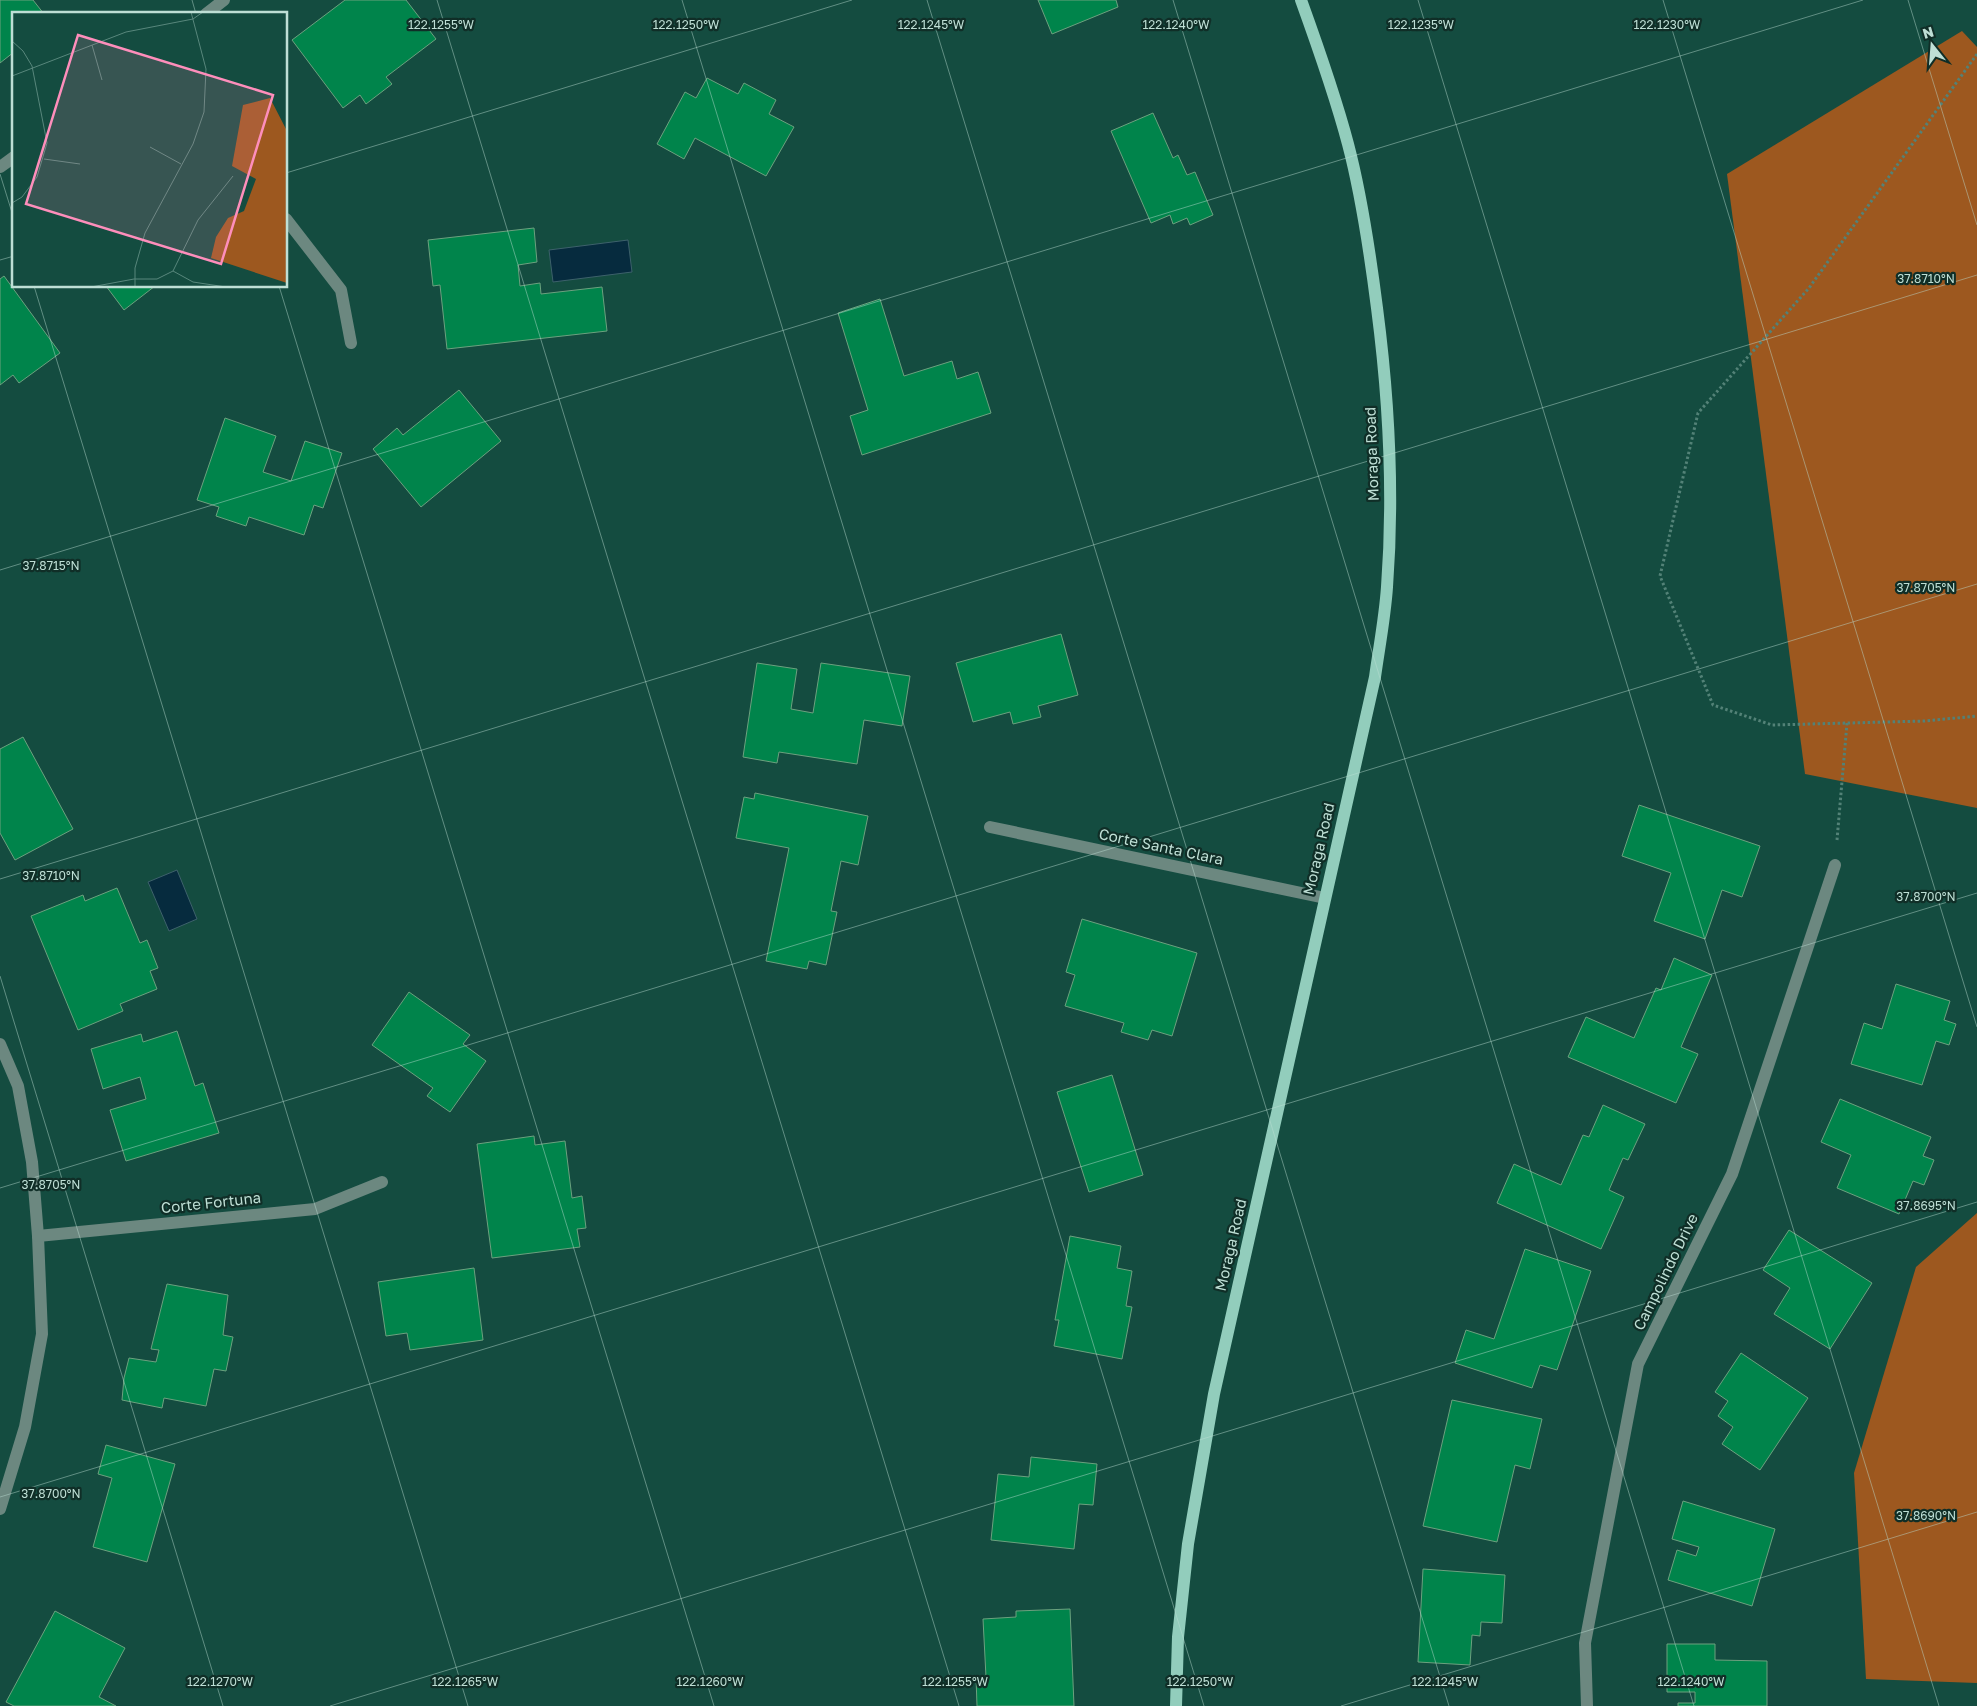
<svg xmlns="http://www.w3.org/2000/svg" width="1977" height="1706" font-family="'Golos Text',sans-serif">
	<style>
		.green { fill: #9d581f }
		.water { fill: #062b3e; stroke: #3d616b }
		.building { fill: #00844b; stroke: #6ca17f }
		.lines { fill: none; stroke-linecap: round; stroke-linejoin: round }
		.path { stroke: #538277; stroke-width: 3; stroke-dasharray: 2.5 2.5; stroke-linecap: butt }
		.minor { stroke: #6c8880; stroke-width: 12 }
		.major { stroke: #92cdbc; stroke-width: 12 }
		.ticks { fill: none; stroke: #bedfd5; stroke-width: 1; stroke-opacity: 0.45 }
		.labels { text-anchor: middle; stroke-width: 4.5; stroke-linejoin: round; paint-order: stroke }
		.street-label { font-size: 15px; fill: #bedfd5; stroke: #102e27 }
		.inset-road { fill: none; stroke: #58877c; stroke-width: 1 }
		.view { fill: #fe8ebb; fill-opacity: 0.15; stroke: #fe8ebb; stroke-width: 2.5 }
		.inset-edge { fill: none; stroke: #bedfd5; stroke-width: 2.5 }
		.ticks-label { font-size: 12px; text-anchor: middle; fill: #bedfd5; stroke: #102e27; stroke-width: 4.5; stroke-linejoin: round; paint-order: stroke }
	</style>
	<rect width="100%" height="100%" fill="#144c40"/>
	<g class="green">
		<path d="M1962,31L1977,47V808L1805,774L1727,174Z"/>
		<path d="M1977,1213V1683L1866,1679L1854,1473L1916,1267Z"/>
	</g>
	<g class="water">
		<path d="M628,240L632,272L553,282L549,250Z"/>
		<path d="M177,870L197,919L169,931L148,882Z"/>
	</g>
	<g class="building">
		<path d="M0,0H33L44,14H14V52L0,63Z"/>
		<path d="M345,0H406L436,39L386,77L392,84L366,104L360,95L343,108L292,40Z"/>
		<path d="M1038,0H1116L1118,7L1052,34Z"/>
		<path d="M707,78L738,94L744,83L776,100L769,114L794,127L766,176L695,138L684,159L657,144L685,92L696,98Z"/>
		<path d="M1153,113L1173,158L1178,155L1187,175L1195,172L1213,215L1190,225L1187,218L1173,224L1170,215L1151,223L1111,131Z"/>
		<path d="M534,228L537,262L518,265L520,286L540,283L541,294L602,287L607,331L447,349L440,285L433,286L428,240Z"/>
		<path d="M4,276L60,353L19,383L13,375L0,385V279Z"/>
		<path d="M106,286H155L124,310Z"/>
		<path d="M880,299L904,376L952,361L957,379L978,372L991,413L862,455L850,416L868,410L838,313Z"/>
		<path d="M459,390L501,441L421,507L373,449L397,428L403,435Z"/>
		<path d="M225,418L276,436L263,472L291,481L305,441L342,453L323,508L314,505L304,535L249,517L246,526L216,516L219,507L197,500Z"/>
		<path d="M1061,634L1078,695L1038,706L1041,717L1013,724L1010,712L973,722L956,663Z"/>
		<path d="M757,663L797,669L791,709L813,713L821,663L910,676L902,726L864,720L857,764L779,752L777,763L743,757Z"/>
		<path d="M23,737L73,829L15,860L0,833V749Z"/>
		<path d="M755,793L868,816L858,865L841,861L831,911L837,912L826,965L809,961L807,969L766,961L789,848L736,838L744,797L754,799Z"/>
		<path d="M1639,805L1760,846L1742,897L1722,890L1705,939L1654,921L1671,873L1622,856Z"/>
		<path d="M117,888L140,943L147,940L158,968L150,971L157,989L120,1004L123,1011L78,1030L31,916L83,895L85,901Z"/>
		<path d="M1082,919L1197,953L1172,1036L1152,1030L1148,1040L1121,1032L1124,1023L1065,1006L1075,975L1066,972Z"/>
		<path d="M1674,958L1712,975L1681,1047L1698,1054L1676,1103L1568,1057L1586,1017L1634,1038L1656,988L1661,990Z"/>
		<path d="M1896,984L1950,1001L1944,1020L1956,1024L1949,1045L1936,1041L1922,1085L1851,1064L1864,1023L1882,1029Z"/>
		<path d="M409,992L470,1035L463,1044L486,1061L450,1112L427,1096L433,1088L372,1045Z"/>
		<path d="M177,1031L195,1086L203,1083L219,1133L126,1161L110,1110L146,1099L140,1077L103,1089L91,1049L141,1034L143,1042Z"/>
		<path d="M1112,1075L1143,1175L1089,1192L1057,1092Z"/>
		<path d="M1840,1099L1931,1137L1923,1156L1934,1160L1924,1185L1913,1181L1899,1214L1837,1188L1851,1155L1821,1142Z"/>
		<path d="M1603,1105L1645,1124L1628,1160L1623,1158L1609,1190L1624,1197L1601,1249L1497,1203L1514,1164L1561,1185L1583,1135L1589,1137Z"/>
		<path d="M534,1136L535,1145L565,1141L572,1198L582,1196L586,1228L577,1229L580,1247L492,1258L477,1144Z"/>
		<path d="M1789,1230L1872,1283L1830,1349L1774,1314L1790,1288L1763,1270Z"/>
		<path d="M1070,1236L1121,1246L1117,1268L1132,1271L1126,1306L1132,1307L1122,1359L1054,1346L1059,1320H1055Z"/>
		<path d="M1525,1249L1591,1271L1557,1370L1540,1365L1532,1388L1455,1363L1466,1330L1494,1339Z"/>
		<path d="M474,1268L483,1340L410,1350L407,1333L386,1336L378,1282Z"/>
		<path d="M167,1284L228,1295L223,1335L233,1337L226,1371L214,1369L206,1406L164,1398L162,1408L122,1400L124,1378L129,1358L156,1362L159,1350L151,1349Z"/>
		<path d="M1741,1353L1808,1398L1760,1470L1722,1444L1733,1427L1718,1416L1728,1401L1715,1392Z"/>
		<path d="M1452,1400L1542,1419L1530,1469L1515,1465L1497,1542L1423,1526Z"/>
		<path d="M106,1445L175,1464L147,1562L93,1547L112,1478L98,1474Z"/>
		<path d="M1031,1457L1097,1464L1093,1505L1079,1504L1074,1549L991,1540L998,1474L1029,1477Z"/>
		<path d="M1683,1501L1775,1529L1752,1606L1668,1580L1677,1550L1696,1556L1699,1547L1672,1539Z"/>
		<path d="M1423,1569L1505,1575L1502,1623L1481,1622L1480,1636L1472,1635L1470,1665L1418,1662Z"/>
		<path d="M1070,1609L1074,1706H977L976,1677H986L983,1619L1016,1617V1611Z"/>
		<path d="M55,1611L125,1648L99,1697L116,1706H14L6,1702Z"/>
		<path d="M1667,1644H1715V1660L1767,1661V1706H1678V1703H1695V1692H1667Z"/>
	</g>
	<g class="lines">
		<g class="path">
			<path d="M1977,54L1809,288L1698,413L1660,576L1713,705L1772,725L1925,721L1977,716"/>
			<path d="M1837,840L1847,723"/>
		</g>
		<g class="minor">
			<path d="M206,14L224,0"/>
			<path d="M0,167L14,157"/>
			<path d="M286,219L341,290L351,343"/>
			<path d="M990,827L1325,898"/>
			<path d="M0,1044L18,1086L32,1162L38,1236L42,1334L25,1427L0,1509"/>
			<path d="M38,1236L315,1209L382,1182"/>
			<path d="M1587,1706L1585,1643L1638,1364L1732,1174L1835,865"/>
		</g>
		<path class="major" d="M1176,1706L1178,1637L1188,1544L1214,1394L1375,677C1379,648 1385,617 1387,587C1394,494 1389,400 1377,308C1370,253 1362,197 1348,144C1335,95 1318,47 1301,0"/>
	</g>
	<path class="ticks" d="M192,0L196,14M437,0L959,1706M682,0L1204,1706M927,0L1449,1706M1173,0L1694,1706M1418,0L1939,1706M1663,0L1977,1027M1908,0L1977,225M286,173L852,0M0,174L14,219M0,260L14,256M34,286L468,1706M279,286L714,1706M0,570L1863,0M0,879L1977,275M0,976L223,1706M0,1188L1977,584M0,1497L1977,893M330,1706L1977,1202M1341,1706L1977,1512"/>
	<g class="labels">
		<g class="street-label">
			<text transform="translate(1372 454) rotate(-92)" y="5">Moraga Road</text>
			<text transform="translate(1161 847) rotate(12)" y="5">Corte Santa Clara</text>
			<text transform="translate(1319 849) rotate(-77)" y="5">Moraga Road</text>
			<text transform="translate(211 1203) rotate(-6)" y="5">Corte Fortuna</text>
			<text transform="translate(1231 1245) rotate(-77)" y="5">Moraga Road</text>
			<text transform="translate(1666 1272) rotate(-64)" y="5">Campolindo Drive</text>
		</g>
	</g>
	<g transform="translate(12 12)">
		<rect width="275" height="275" fill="#144c40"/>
		<path d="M258,86L275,119V271L199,246L204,225L216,206L232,199L244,167L220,154L231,93Z" fill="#9d581f"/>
		<path class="inset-road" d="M0,29L11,39L20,54L35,131L25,165L10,185L0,191M80,33L90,68M0,64L114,20L181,7L191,0M138,135L169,152M32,147L68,152M161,259L181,270L214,275M79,275L122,267H145L161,259L186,208L221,164M123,275V256L133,221L181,132L192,100L194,57L179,0"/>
		<path class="view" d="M66,23L261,83L209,252L14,192Z"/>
		<rect width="275" height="275" class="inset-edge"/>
	</g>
	<g class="ticks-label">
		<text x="441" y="29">122.1255°W</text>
		<text x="686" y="29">122.1250°W</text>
		<text x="931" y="29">122.1245°W</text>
		<text x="1176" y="29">122.1240°W</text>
		<text x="1421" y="29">122.1235°W</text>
		<text x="1667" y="29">122.1230°W</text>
		<text x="1926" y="283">37.8710°N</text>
		<text x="51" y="570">37.8715°N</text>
		<text x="1926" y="592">37.8705°N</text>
		<text x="51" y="880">37.8710°N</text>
		<text x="1926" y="901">37.8700°N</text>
		<text x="51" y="1189">37.8705°N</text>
		<text x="1926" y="1210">37.8695°N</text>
		<text x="51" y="1498">37.8700°N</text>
		<text x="1926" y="1520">37.8690°N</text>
		<text x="220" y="1686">122.1270°W</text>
		<text x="465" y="1686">122.1265°W</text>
		<text x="710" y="1686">122.1260°W</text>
		<text x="955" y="1686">122.1255°W</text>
		<text x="1200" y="1686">122.1250°W</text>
		<text x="1445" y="1686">122.1245°W</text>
		<text x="1691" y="1686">122.1240°W</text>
	</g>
	<g transform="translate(1932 45) rotate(343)" stroke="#102e27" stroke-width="4" paint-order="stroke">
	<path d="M0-4L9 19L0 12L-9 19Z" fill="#bedfd5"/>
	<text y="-8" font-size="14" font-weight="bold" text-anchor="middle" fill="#bedfd5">N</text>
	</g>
</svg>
